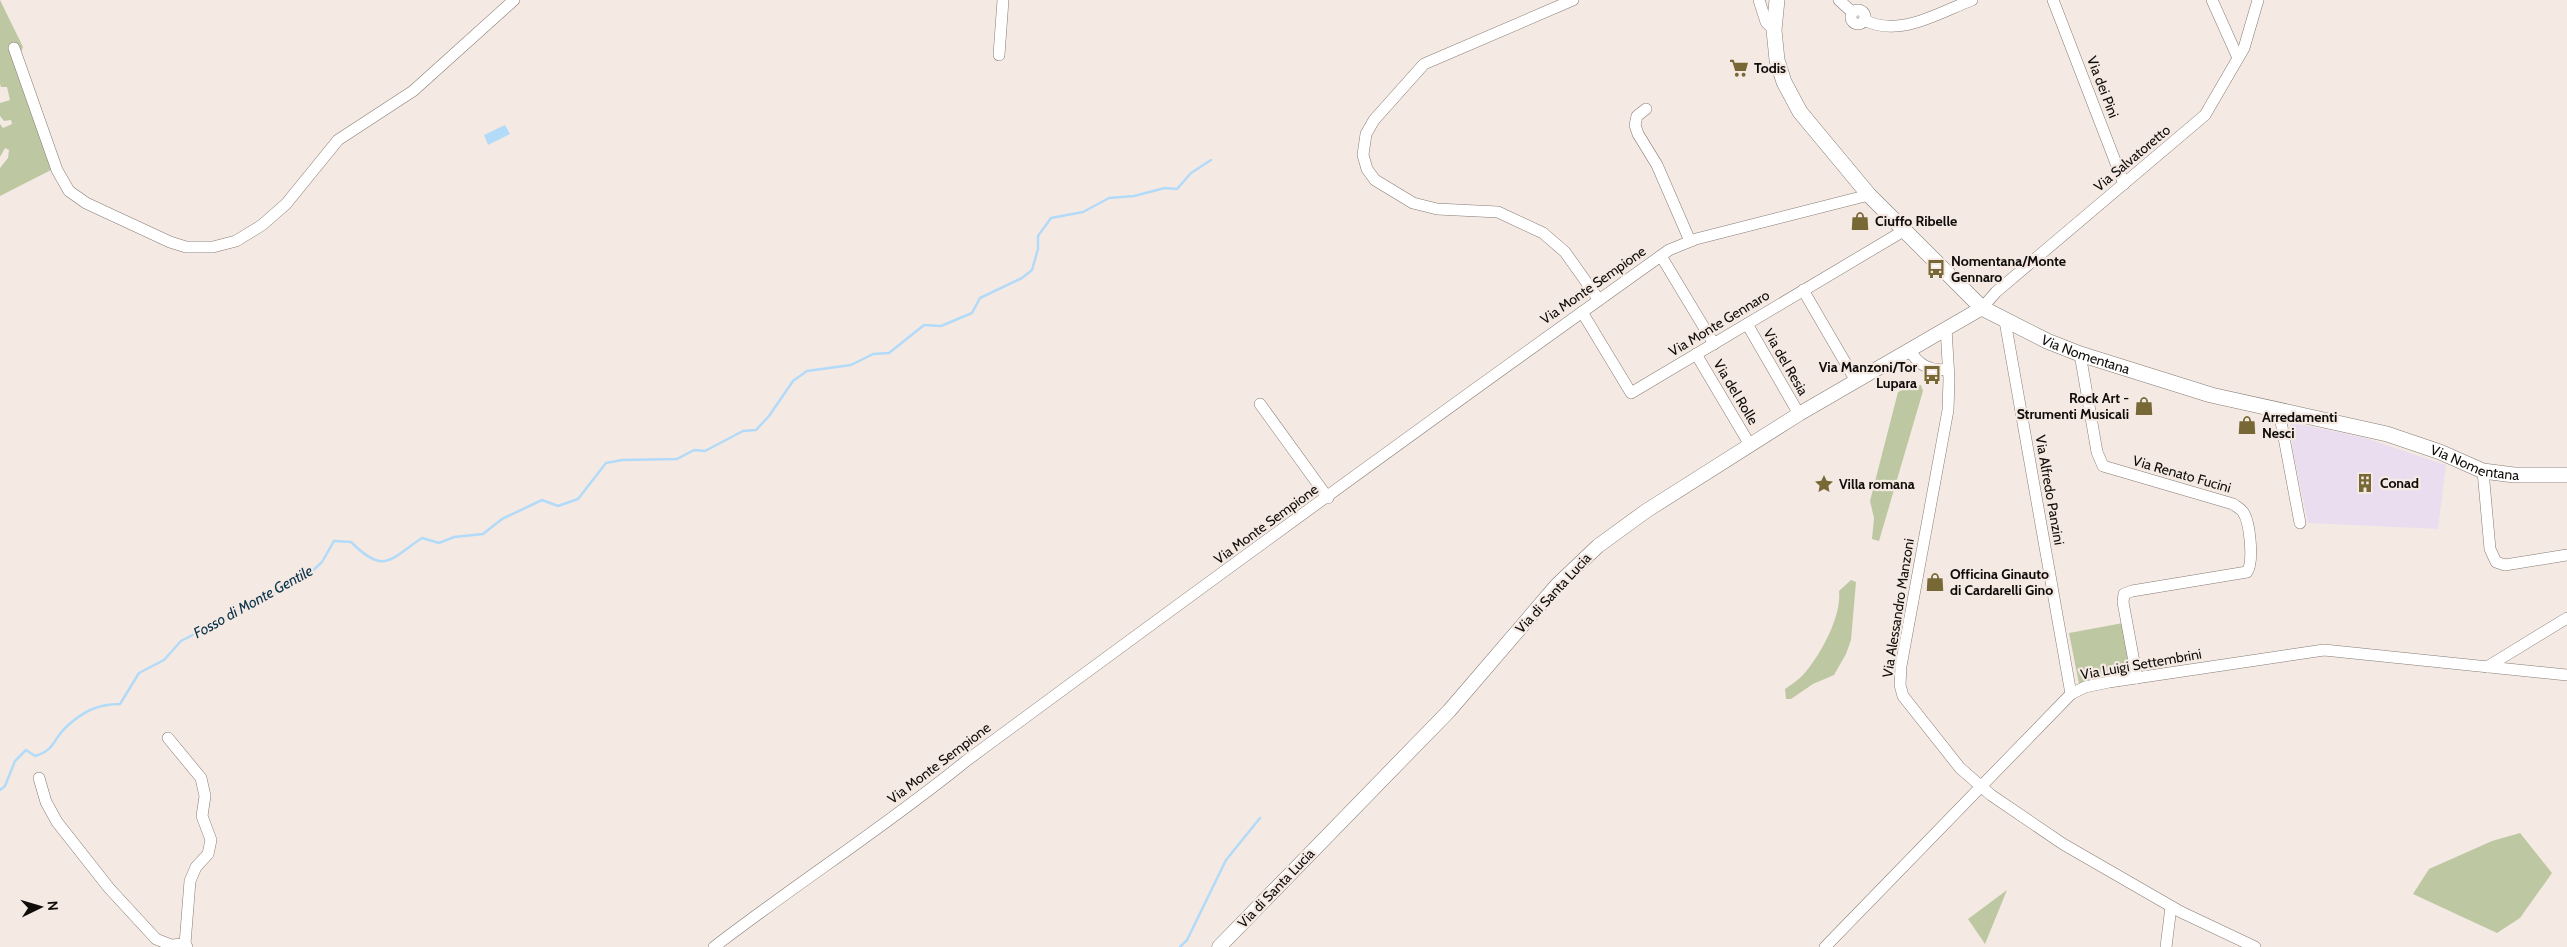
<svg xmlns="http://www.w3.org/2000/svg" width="2567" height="947" font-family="Cabin,sans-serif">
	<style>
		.commercial { fill: #ebddf0 }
		.green { fill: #bdc8a3 }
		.water { fill: #b2daf9 }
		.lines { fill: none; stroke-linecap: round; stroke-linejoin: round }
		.stream { stroke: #b2daf9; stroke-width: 2.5 }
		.minor-casing { stroke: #857b75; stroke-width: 12 }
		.tertiary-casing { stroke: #857b75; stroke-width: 15 }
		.secondary-casing { stroke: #857b75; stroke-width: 16 }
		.minor { stroke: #fff; stroke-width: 11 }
		.tertiary { stroke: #fff; stroke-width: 14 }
		.secondary { stroke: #fff; stroke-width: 15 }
		.labels { text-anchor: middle; stroke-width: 4.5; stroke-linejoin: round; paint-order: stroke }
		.poi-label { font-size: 14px; font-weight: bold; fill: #100c0a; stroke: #f5eae3; text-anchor: start }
		.street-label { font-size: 14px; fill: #100c0a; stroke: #f5eae3 }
		.water-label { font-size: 15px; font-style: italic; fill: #0a334c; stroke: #f5eae3 }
	</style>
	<rect width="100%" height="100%" fill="#f5eae3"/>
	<path class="commercial" d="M2290,422L2365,438L2446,465L2438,529L2308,523L2293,451Z"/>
	<g class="green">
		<path d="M0,0L23,47L18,60L53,169L0,196V168L8,158L9,150L5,148L0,157V124L3,128L12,124L11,120L4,121L0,116V103L10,100L7,87H1L0,84Z"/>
		<path d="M1921,385L1923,391L1879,541L1872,539L1874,518L1870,501L1898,392L1911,386Z"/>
		<path d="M1851,580L1856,582L1851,640L1846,654L1834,675L1813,684L1791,699H1786L1785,689C1791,685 1798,680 1803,675C1820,656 1842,616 1839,591Z"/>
		<path d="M2123,623L2133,673L2079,684L2069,633Z"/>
		<path d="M2520,833L2552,873L2520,918L2497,933L2413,894L2429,869L2492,841Z"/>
		<path d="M2007,890L1985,944L1968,919Z"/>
	</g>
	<path class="water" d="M505,125L510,134L488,145L484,135Z"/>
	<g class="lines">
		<g class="stream">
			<path d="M0,790L5,786L15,761L26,750L35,756C55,750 52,741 65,728C82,712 97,704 120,704L139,673L164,660L181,641L309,574L322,562L334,541L351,542C384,575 389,560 422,538L439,543L454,537L483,534L502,519L542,500L558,506L578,499L606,463L622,460L677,459L694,450L705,451L743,431L756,430L769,416L793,381L807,371L851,365L873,354L889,353L924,325L941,326L972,313L980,298L1022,278L1032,270L1038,249V236L1051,218L1083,212L1109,198L1134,196L1165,188L1177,189L1191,173L1211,160"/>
			<path d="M1180,947L1187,940L1226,860L1260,818"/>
		</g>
		<g class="minor-casing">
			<g id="minor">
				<path d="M1573,0L1424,64L1374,120L1366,134L1363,155L1367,169L1375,180L1413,203L1437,209L1498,212L1543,233L1565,252L1599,300"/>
				<path d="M1759,0L1766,22L1774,30"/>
				<path d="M1839,0L1852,12"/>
				<path d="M2053,0L2124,184"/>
				<path d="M2212,0L2238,58"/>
				<circle cx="1858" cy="17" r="7"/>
				<path d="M1864,20C1900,38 1938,13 1972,0"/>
				<path d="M14,48L57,170L69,191L86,203L170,242L186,247H213L236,241L262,225L286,204L338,140L413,91L514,0"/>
				<path d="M999,55L1003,0"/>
				<path d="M1646,109L1637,116L1635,125L1638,134L1657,165L1690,241"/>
				<path d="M1661,256L1714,344"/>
				<path d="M1803,290L1856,381"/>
				<path d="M1982,308L1996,292L2205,115L2244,48L2258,0"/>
				<path d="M1582,312L1631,393L1905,230"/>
				<path d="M2005,321L2071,694"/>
				<path d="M1747,324L1799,414"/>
				<path d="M1946,328L1949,379L1948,410L1901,666L1900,685L1903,696L1960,768L1991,795L2063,844L2181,912L2255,947"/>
				<path d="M1909,349C1918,365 1930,372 1948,369"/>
				<path d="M1696,354L1750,445"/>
				<path d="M2080,354L2097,452L2103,466L2233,504C2237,507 2240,508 2243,512C2250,522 2254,562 2247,572L2132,591L2124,594L2123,602L2137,678"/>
				<path d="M1260,404L1328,498"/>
				<path d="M2279,411L2300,523"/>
				<path d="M2483,471L2490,549L2496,562L2505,565L2567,555"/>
				<path d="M2487,667L2567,618"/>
				<path d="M168,738L201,778L205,796L202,816L211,840L208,854L196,867L190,881L185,944"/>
				<path d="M39,778L46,802L57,822L109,888L156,939L171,945L185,944L187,947"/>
				<path d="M714,947C797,883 885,827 966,761C1199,589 1433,418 1669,250L1696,239L1869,195"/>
				<path d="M1825,947L2071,694L2085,687L2109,682L2324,650L2567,675"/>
				<path d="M2166,947L2171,907"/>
			</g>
		</g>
		<g class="tertiary-casing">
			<path id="tertiary" d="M1219,947L1449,711L1557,585L1598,546L1646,511L1799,414L1982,308"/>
		</g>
		<g class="secondary-casing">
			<g id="secondary">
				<path id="s1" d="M1777,0L1774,30L1777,60L1784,82L1800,112L1869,195L1982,308L2047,341L2080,354L2211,395L2387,434L2440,452L2483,471L2514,475H2567"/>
			</g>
		</g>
		<use href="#minor" class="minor"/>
		<use href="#tertiary" class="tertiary"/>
		<use href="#secondary" class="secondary"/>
	</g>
	<defs>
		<g id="supermarket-bare" transform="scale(1.5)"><path d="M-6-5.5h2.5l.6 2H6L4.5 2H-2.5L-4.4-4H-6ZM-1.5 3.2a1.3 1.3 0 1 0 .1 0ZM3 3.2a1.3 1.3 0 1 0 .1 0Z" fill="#776836" stroke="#f5eae3" stroke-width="2.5" paint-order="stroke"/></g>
		<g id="shop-bare" transform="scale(1.5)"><path d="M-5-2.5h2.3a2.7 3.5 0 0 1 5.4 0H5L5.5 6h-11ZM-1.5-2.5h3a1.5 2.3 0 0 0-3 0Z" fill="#776836" stroke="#f5eae3" stroke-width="2.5" paint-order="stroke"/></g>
		<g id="bus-bare" transform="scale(1.5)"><path d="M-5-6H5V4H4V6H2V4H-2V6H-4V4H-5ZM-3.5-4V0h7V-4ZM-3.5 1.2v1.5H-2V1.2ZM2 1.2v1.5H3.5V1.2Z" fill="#776836" stroke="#f5eae3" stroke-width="2.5" paint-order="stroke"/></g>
		<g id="building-bare" transform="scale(1.5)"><path d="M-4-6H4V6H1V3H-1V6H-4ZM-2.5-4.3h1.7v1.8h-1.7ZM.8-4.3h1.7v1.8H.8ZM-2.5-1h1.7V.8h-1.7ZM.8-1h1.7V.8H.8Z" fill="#776836" stroke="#f5eae3" stroke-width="2.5" paint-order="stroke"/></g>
		<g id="sight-bare" transform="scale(1.5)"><path d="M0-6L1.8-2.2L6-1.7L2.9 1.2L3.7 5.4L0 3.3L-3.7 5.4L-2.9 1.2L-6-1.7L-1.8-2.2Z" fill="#776836" stroke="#f5eae3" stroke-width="2.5" paint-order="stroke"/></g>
	</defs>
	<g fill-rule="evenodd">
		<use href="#supermarket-bare" x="1739" y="68"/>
		<use href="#shop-bare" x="1860" y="221"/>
		<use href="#bus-bare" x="1936" y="269"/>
		<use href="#bus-bare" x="1932" y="375"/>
		<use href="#shop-bare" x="2144" y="406"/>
		<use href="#shop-bare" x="2247" y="425"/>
		<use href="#building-bare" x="2365" y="483"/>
		<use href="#sight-bare" x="1824" y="484"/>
		<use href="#shop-bare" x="1935" y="582"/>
	</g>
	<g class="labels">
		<g class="poi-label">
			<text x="1754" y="73">Todis</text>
			<text x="1875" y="226">Ciuffo Ribelle</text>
			<text x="1951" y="266">Nomentana/Monte<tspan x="1951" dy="16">Gennaro</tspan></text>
			<text x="1917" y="372" text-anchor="end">Via Manzoni/Tor<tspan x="1917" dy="16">Lupara</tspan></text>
			<text x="2129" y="403" text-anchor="end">Rock Art -<tspan x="2129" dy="16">Strumenti Musicali</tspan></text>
			<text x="2262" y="422">Arredamenti<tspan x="2262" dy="16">Nesci</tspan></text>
			<text x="2380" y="488">Conad</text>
			<text x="1839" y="489">Villa romana</text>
			<text x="1950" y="579">Officina Ginauto<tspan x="1950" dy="16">di Cardarelli Gino</tspan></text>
		</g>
		<g class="street-label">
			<text transform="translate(2103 87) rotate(69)" y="5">Via dei Pini</text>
			<text transform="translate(2132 158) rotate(-40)" y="5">Via Salvatoretto</text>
			<text transform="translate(1593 285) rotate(-35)" y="5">Via Monte Sempione</text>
			<text transform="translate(1719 323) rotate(-31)" y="5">Via Monte Gennaro</text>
			<text dy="5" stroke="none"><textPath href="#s1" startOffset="499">Via Nomentana</textPath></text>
			<text transform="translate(1786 362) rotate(60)" y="5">Via del Resia</text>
			<text transform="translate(1736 392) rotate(59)" y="5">Via del Rolle</text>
			<text dy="5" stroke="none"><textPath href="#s1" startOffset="904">Via Nomentana</textPath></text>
			<text transform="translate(2182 474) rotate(16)" y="5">Via Renato Fucini</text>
			<text transform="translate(2050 490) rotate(80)" y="5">Via Alfredo Panzini</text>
			<text transform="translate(1266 524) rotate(-36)" y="5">Via Monte Sempione</text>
			<text transform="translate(1553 593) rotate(-47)" y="5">Via di Santa Lucia</text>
			<text transform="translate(1898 608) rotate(-81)" y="5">Via Alessandro Manzoni</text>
			<text transform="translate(2141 664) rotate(-10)" y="5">Via Luigi Settembrini</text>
			<text transform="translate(939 763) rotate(-37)" y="5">Via Monte Sempione</text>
			<text transform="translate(1276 888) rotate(-46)" y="5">Via di Santa Lucia</text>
		</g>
		<g class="water-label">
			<text transform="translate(253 602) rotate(-29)" y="5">Fosso di Monte Gentile</text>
		</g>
	</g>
	<g transform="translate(40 907) rotate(85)" stroke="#f5eae3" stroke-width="4" paint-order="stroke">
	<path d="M0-4L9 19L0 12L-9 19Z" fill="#100c0a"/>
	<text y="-8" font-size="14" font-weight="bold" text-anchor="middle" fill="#100c0a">N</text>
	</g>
</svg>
